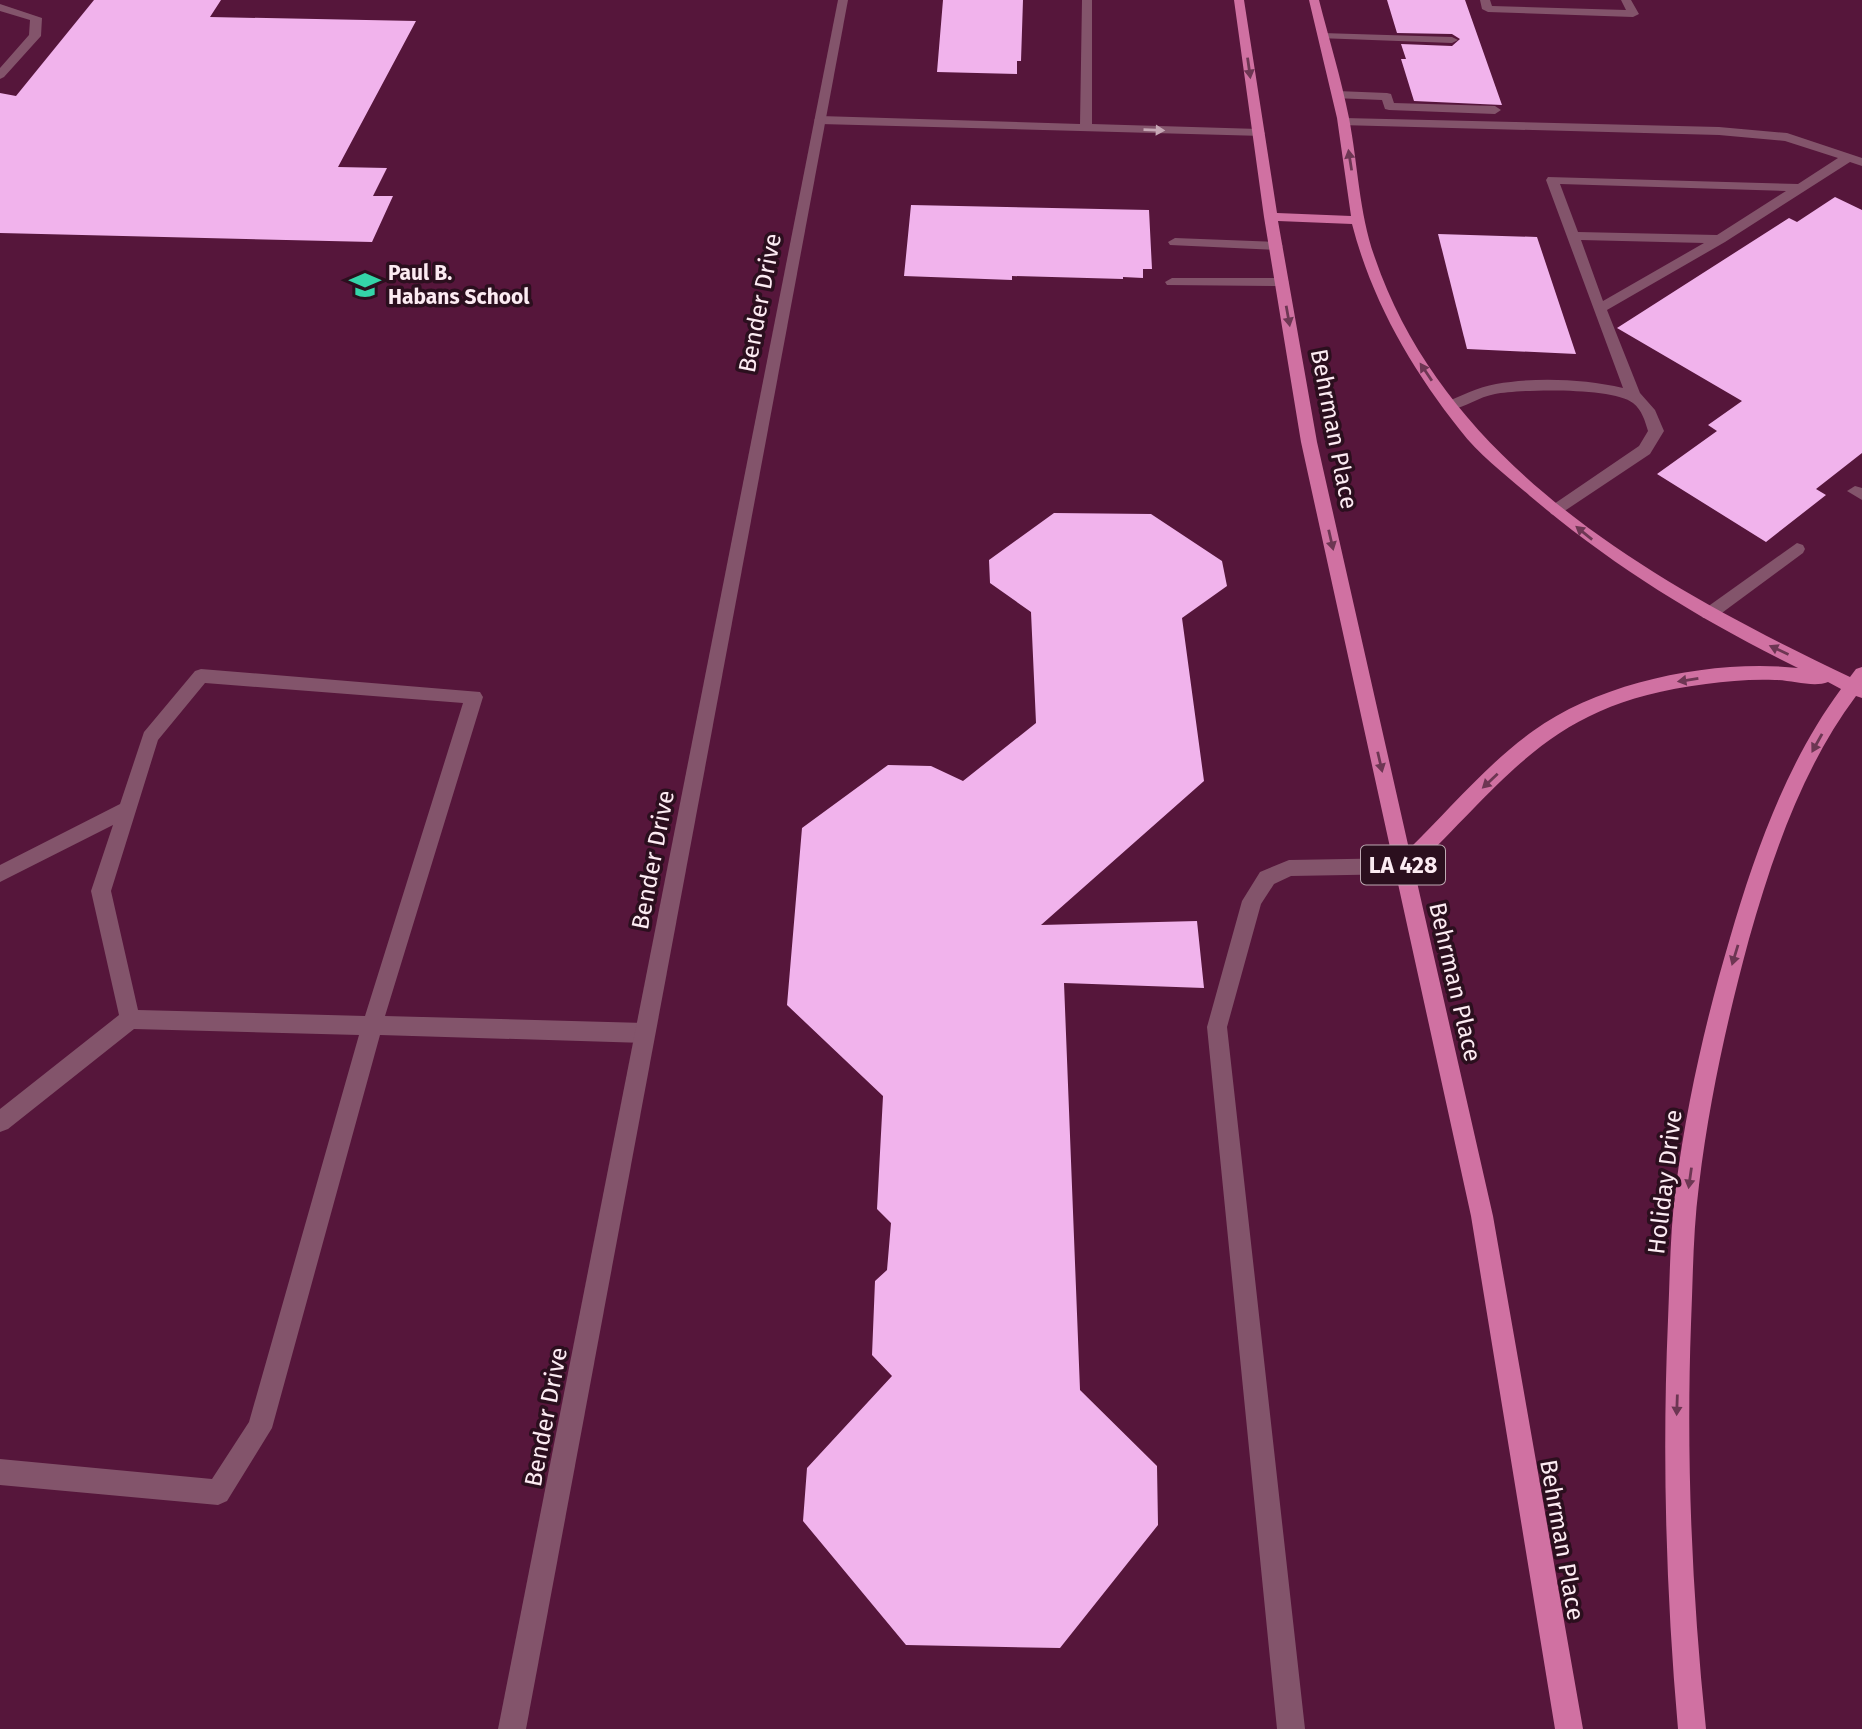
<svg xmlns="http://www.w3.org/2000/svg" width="1862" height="1729" font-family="'Fira Sans',sans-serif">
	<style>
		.building { fill: #f1b3ec }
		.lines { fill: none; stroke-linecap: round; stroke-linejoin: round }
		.service { fill: #83546b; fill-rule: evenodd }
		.minor { fill: #83546b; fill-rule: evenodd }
		.primary { fill: #d071a2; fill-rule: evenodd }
		.oneway { fill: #6d3653 }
		.oneway2 { fill: #c6a7b5 }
		.labels { text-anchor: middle; stroke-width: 7; stroke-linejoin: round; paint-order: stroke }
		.far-poi-label { font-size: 21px; font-weight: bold; fill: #fcebf2; stroke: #2b0f1e; text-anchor: start }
		.shield { fill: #2b0f1e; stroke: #bda9b2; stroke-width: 2 }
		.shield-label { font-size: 23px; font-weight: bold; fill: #fcebf2 }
		.street-label { font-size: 24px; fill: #fcebf2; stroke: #2b0f1e }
	</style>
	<rect width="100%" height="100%" fill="#56163b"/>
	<g class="building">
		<path d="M94,0H221L210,17L416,21L338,167L387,168L373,196H393L372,242L0,233V93L16,96Z"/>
		<path d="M943,0H1023L1021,61H1017V74L937,72Z"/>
		<path d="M1387,0H1465L1502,105L1414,101L1401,59H1406L1401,44L1452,46L1460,39L1452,34L1397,33Z"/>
		<path d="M1835,197L1862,210V453L1816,489L1826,495L1766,542L1657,474L1717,431L1708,425L1742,401L1617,328L1789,218L1797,222Z"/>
		<path d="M911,205L1149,210L1152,269H1143V278L1123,277V279L1012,276V280L904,276Z"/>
		<path d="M1438,234L1537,237L1576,354L1467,349Z"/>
		<path d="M1054,513L1151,514L1222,561L1227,586L1182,618L1204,781L1041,925L1197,921L1204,988L1064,983L1080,1390L1157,1466L1158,1525L1060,1648L906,1645L803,1521L807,1468L892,1376L872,1355L875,1281L887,1270L891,1223L877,1209L883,1096L787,1005L802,828L888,765L931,766L963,781L1036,723L1031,612L990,583L989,560Z"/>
	</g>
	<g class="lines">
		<g class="service">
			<path d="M1082,0H1092V124L1259,129L1265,133L1263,136L820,124L814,120L820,116L1080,124Z"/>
			<path d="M1480,0H1490L1492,6L1626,10L1621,0H1631L1639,14L1633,17L1488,12L1482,9Z"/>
			<path d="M0,4L42,18L41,36L4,77L0,79V68L29,35L30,20L0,11Z"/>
			<path d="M1322,33L1452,37L1458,40L1452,43L1318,38V34Z"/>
			<path d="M1337,91L1387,93L1391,94L1394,103L1495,106L1501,110L1495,114L1389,110L1385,109L1382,100L1333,98V92Z"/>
			<path d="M1344,118L1719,127L1787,133L1862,158V166L1850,162L1725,242L1607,310L1640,393L1655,410L1664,431L1650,454L1557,516L1551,514L1549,510L1551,506L1639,446L1648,431C1645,421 1642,410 1633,403C1614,387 1520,389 1495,394C1479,397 1465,407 1449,411L1442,406L1444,403C1461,396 1478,387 1496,384C1536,377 1584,379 1623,388L1546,180L1548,177L1798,184L1838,158L1785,141L1719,135L1340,125L1338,122ZM1560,184L1786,191L1717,235L1578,232ZM1581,240L1704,243L1603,301Z"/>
			<path d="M1175,238L1276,242L1283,246L1276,250L1170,245L1168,242Z"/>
			<path d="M1172,278H1282L1289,282L1282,286L1167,285L1165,282Z"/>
			<path d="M1855,486L1862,488V500L1847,491Z"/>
			<path d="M1797,543L1803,545L1805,549L1803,553L1715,618H1703L1701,614L1703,610Z"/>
			<path d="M201,669L480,692L483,697L385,1016L645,1023L652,1026L655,1033L652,1040L645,1043L380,1035L272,1428L227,1501L218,1505L0,1485V1459L212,1479L249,1422L359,1035L134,1029L8,1129L0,1132V1109L119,1015L91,891L113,825L0,882V865L120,804L144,732L195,671ZM205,683L463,703L365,1016L138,1010L111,891L158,740Z"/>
			<path d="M1404,858L1411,860L1414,866L1411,872L1404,874L1291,876L1274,884L1261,904L1227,1027L1305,1729H1277L1207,1027L1242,901L1260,872L1289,860Z"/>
		</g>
		<path class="minor" d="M838,0H848L526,1729H498Z"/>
		<path class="primary" d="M1234,0H1244L1277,213L1351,216L1337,118L1309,0H1319C1329,39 1341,78 1349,118C1358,165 1359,213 1375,258C1447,469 1661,587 1850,677L1856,669L1862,667V698L1856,696C1803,767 1773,854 1749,939C1727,1020 1709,1102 1699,1185C1693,1231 1693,1277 1691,1324C1686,1459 1692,1594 1706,1729H1678C1666,1593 1662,1457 1668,1320C1670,1275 1670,1230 1676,1186C1687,1102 1706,1019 1730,938C1755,852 1787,762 1841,689L1828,682C1814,688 1791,680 1775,680C1752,679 1729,681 1706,684C1554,703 1516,769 1414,869L1493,1216L1583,1729H1555L1471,1216L1301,442L1264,217ZM1278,221L1352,224C1372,301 1411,368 1460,430C1479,455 1506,475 1530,496C1614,567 1699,619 1798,668C1714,659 1602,681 1533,731C1487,764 1450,809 1409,849L1317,442Z"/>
	</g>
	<defs><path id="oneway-solid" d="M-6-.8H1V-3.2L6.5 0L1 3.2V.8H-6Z" transform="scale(1.75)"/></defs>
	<g class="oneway">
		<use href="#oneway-solid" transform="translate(1249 68) rotate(82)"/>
		<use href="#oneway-solid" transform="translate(1350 160) rotate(-99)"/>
		<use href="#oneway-solid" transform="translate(1288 316) rotate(80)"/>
		<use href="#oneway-solid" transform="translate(1426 372) rotate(-124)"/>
		<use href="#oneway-solid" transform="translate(1584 533) rotate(-141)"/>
		<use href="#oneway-solid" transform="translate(1331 540) rotate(77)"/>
		<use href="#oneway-solid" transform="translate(1779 650) rotate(-155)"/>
		<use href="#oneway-solid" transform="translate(1688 680) rotate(171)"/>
		<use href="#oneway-solid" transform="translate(1817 743) rotate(119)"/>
		<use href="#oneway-solid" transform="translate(1380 762) rotate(77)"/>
		<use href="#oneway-solid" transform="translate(1490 781) rotate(137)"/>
		<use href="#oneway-solid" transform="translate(1735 955) rotate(107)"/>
		<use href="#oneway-solid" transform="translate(1690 1178) rotate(98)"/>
		<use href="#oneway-solid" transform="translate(1677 1405) rotate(92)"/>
	</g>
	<use class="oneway2" href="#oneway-solid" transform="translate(1154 130) rotate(2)"/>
	<defs>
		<g id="school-bare" transform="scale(2.415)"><path d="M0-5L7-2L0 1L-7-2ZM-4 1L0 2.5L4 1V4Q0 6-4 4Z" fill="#34d4a8" stroke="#2b0f1e" stroke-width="2.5" paint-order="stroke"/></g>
	</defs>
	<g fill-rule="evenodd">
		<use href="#school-bare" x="365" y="285"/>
	</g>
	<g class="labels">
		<g class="far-poi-label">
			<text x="388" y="280">Paul B.<tspan x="388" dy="24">Habans School</tspan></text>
		</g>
		<rect class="shield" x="1361" y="845.5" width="84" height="39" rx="5"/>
		<g class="shield-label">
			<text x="1403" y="873">LA 428</text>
		</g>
		<g class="street-label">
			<text transform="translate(760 303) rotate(-79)" y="8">Bender Drive</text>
			<text transform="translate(1334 429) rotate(79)" y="8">Behrman Place</text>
			<text transform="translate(653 860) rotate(-79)" y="8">Bender Drive</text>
			<text transform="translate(1455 982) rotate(77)" y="8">Behrman Place</text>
			<text transform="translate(1665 1182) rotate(-83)" y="8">Holiday Drive</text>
			<text transform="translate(546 1417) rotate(-79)" y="8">Bender Drive</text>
			<text transform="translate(1562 1540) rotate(80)" y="8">Behrman Place</text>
		</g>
	</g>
</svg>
